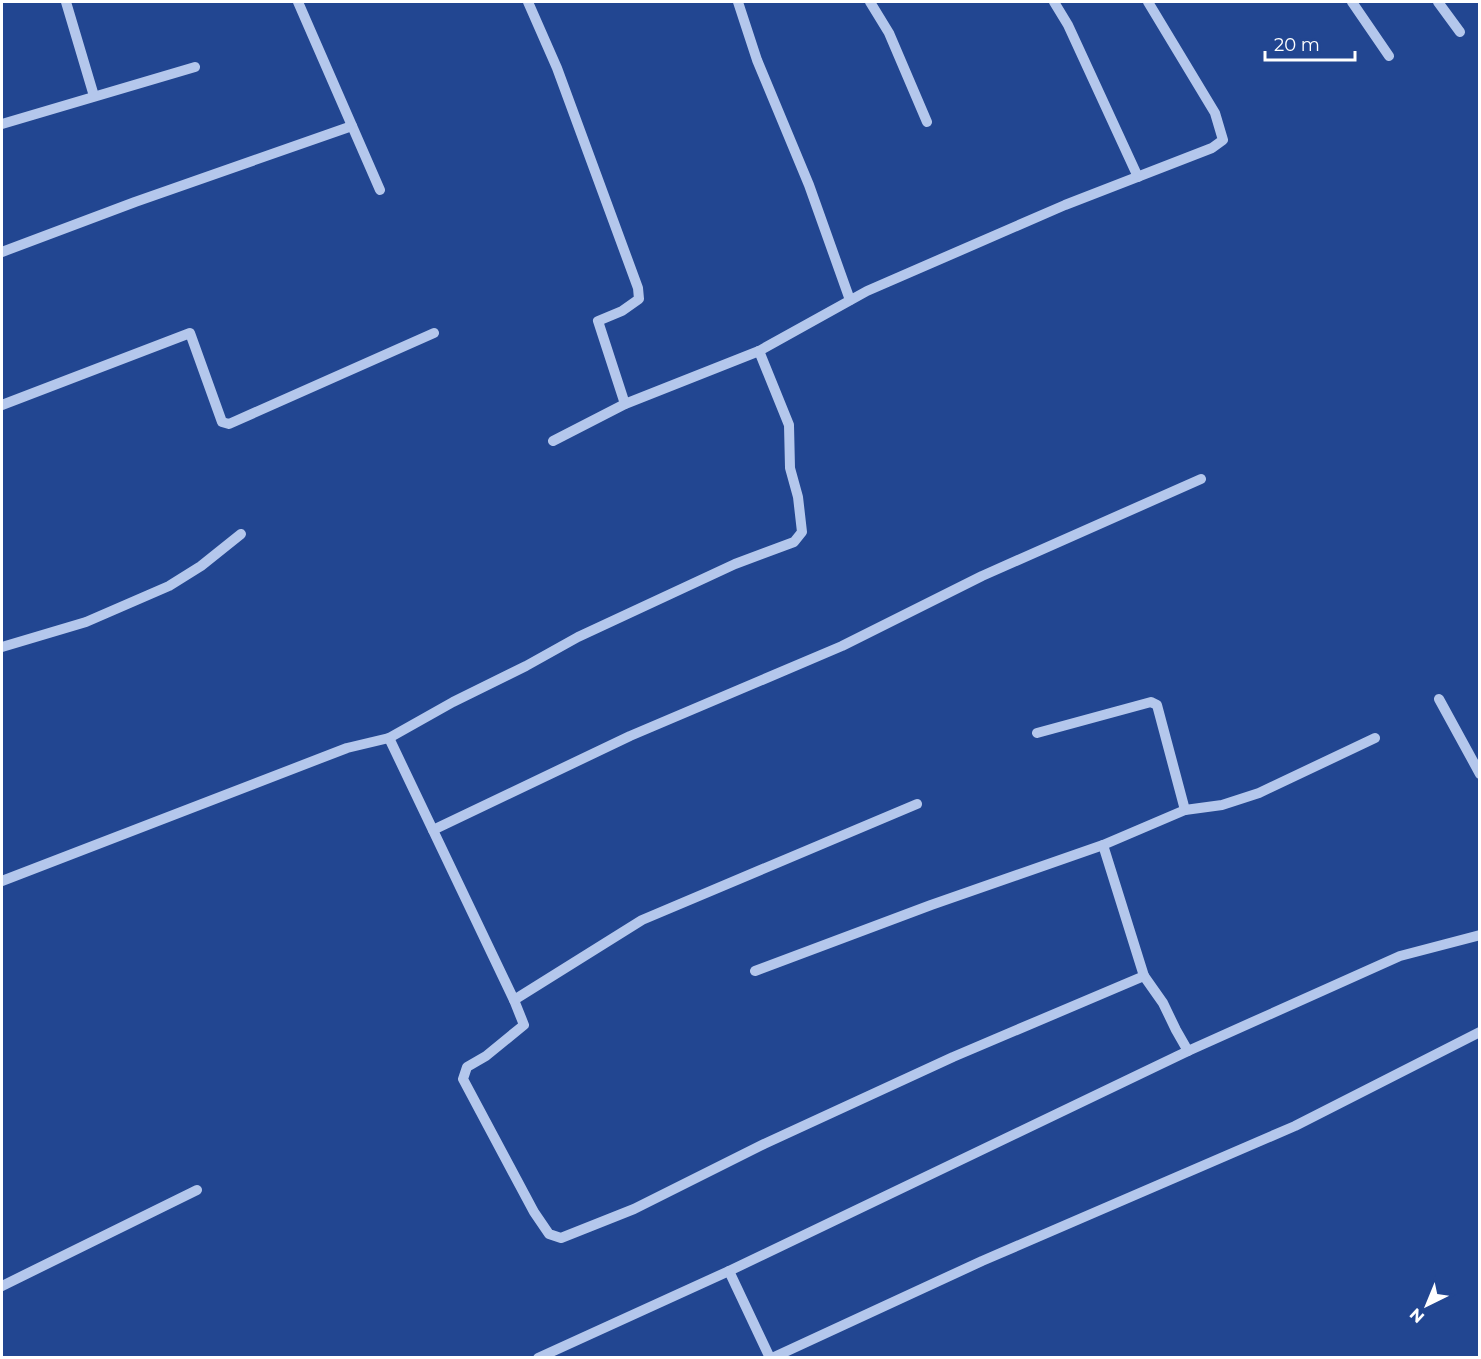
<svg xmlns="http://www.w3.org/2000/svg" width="1481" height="1359" font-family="Montserrat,sans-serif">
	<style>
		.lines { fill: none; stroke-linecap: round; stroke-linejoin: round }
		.minor { stroke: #b4c7ec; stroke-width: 10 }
	</style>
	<rect width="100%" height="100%" fill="#224691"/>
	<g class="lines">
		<g class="minor">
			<path d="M66,2L94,96"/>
			<path d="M298,2L380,190"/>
			<path d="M528,2L557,68L638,288L639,299L622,311L598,321L625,404"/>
			<path d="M738,2L757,60L809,185L850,300"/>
			<path d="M870,2L889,33L927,122"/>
			<path d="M1054,2L1068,25L1138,177"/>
			<path d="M1352,2L1389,56"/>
			<path d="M1438,2L1460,32"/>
			<path d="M2,124L195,67"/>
			<path d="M2,252L135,202L352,126"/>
			<path d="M2,405L190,333L222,422L229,424L434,333"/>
			<path d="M553,441L625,404L759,351L867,291L1065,205L1212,148L1223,140L1215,113L1148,2"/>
			<path d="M2,647L86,622L169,586L201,566L241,534"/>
			<path d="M1439,699L1480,774"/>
			<path d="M1037,733L1151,702L1157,705L1185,810"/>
			<path d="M389,738L514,1000L524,1025L486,1056L467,1067L463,1079L534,1212L549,1234L561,1238L634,1209L764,1144L953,1057L1144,976L1163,1003L1176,1030L1188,1051L1400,956L1480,935"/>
			<path d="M433,830L630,736L842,646L982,576L1201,479"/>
			<path d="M1103,845L1144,976"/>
			<path d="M2,881L347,748L389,738L453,702L526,666L578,637L735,564L794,542L802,532L798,497L790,468L789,425L759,351"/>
			<path d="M755,971L931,905L1103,845L1185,810L1222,805L1259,793L1375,738"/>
			<path d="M514,1000L642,920L917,804"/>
			<path d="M729,1271L770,1358"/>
			<path d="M2,1286L197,1190"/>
			<path d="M538,1358L729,1271L1188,1051"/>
			<path d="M772,1358L982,1261L1295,1126L1480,1032"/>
		</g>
	</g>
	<rect width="1481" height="1359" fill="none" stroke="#ffffff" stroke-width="6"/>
	<g transform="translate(1427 1305) rotate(223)" stroke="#224691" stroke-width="4.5" paint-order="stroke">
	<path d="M0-4.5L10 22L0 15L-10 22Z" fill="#ffffff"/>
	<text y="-9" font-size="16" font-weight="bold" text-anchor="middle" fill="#ffffff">N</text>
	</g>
	<path d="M1265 51v9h90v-9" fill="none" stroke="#ffffff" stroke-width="3"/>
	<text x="1274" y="51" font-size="18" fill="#ffffff" stroke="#224691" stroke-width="4.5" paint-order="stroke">20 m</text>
</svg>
